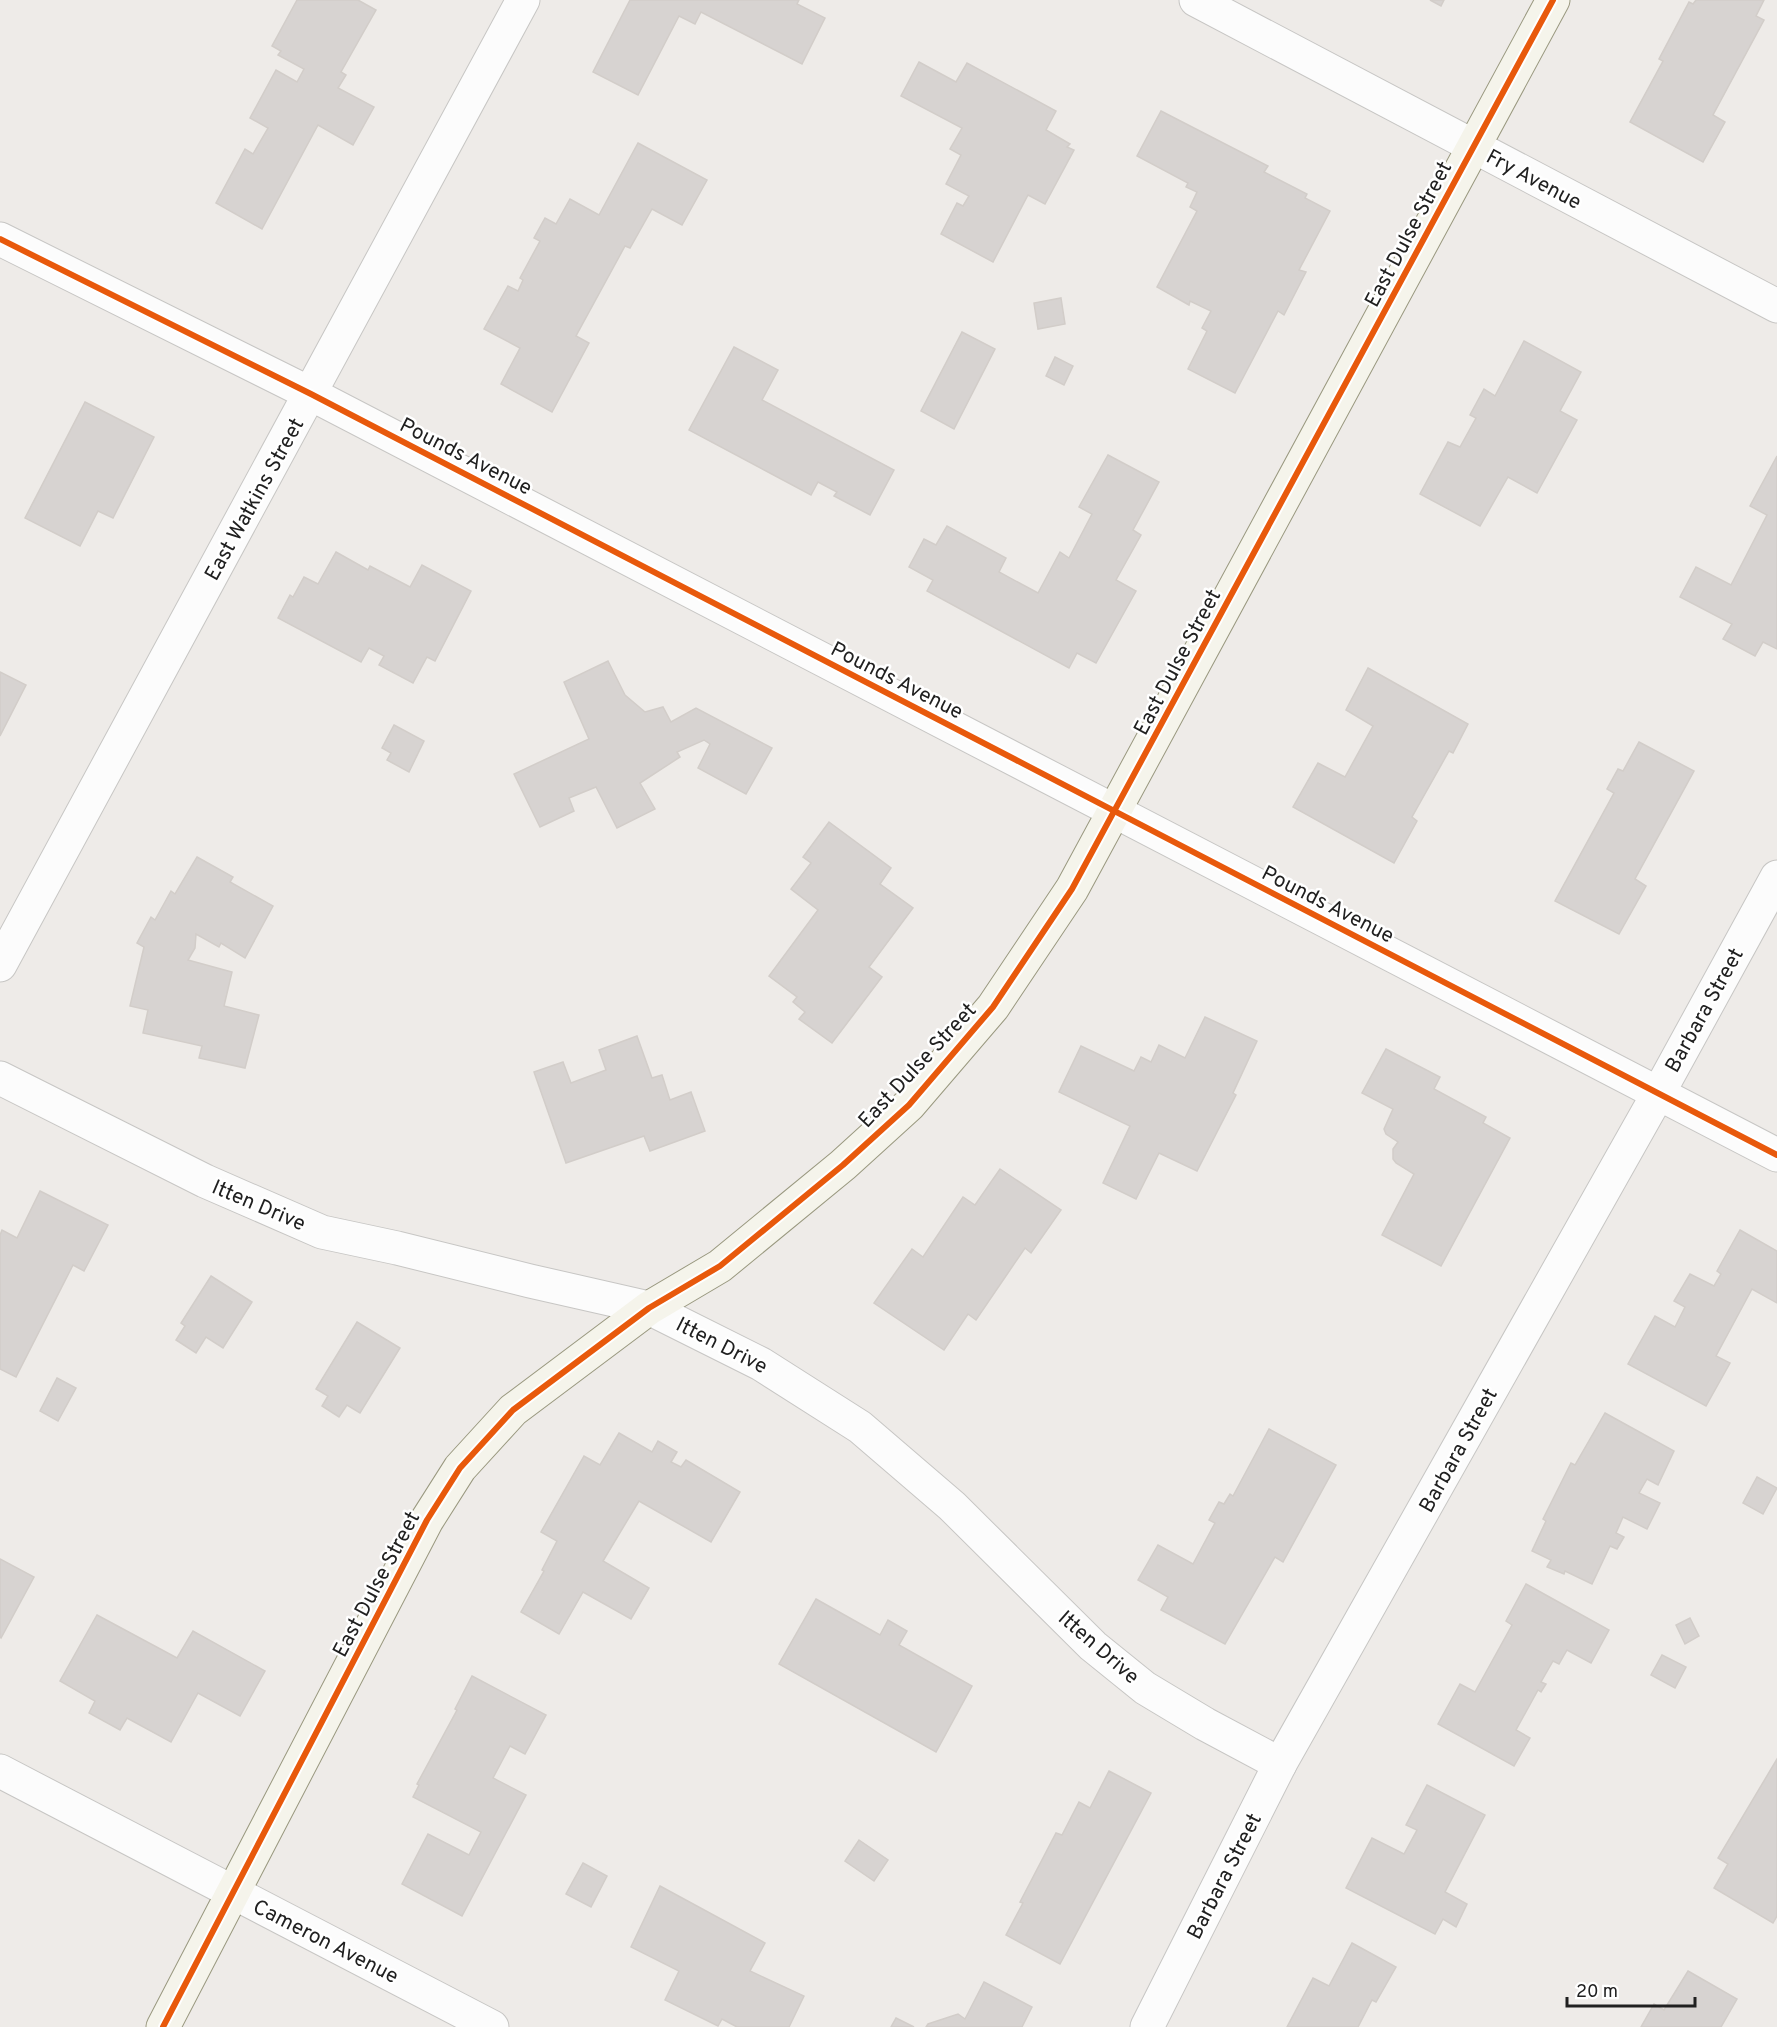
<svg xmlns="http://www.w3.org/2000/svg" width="1777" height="2027" font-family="Overpass,sans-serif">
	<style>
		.building { fill: #d7d3d1; stroke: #d2cdc9; stroke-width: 1.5 }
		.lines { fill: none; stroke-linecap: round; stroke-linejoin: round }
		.street-casing { stroke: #c7c6c4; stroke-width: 35 }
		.secondary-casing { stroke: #99987f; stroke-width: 35 }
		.street { stroke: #fcfcfc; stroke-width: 33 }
		.secondary { stroke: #f5f4eb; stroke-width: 33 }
		.cycleway-casing { stroke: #fff; stroke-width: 10 }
		.cycleway { stroke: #e8590c; stroke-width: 6 }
		.labels { text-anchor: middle; stroke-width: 5; stroke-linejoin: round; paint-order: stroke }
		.street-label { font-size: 21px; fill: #202020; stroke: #fff }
	</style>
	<rect width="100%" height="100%" fill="#eeebe8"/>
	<g class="building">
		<path d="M297,0H358L376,10L341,72L346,75L338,88L374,107L353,145L318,125L262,229L216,203L245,149L253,154L268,128L250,118L276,70L297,82L304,69L278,55L281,51L272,46Z"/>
		<path d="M630,0H799L797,4L825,18L802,64L701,12L695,24L679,16L638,95L593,72Z"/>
		<path d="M1430,0H1444L1441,6Z"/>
		<path d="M1696,0H1764L1756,16L1764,20L1713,115L1725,122L1703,162L1630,122L1663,61L1659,59L1689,2L1693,4Z"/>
		<path d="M919,62L956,82L967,63L1056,111L1046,130L1070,144L1067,147L1074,150L1045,204L1028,195L993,262L941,234L957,203L963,206L969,196L946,184L961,155L950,149L962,128L901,96Z"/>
		<path d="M1161,111L1268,166L1264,172L1307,194L1305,198L1330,211L1299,270L1306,272L1284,315L1278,311L1235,393L1188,369L1207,331L1202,328L1211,311L1190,301L1189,305L1157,287L1197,211L1190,207L1197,192L1186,187L1188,183L1137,156Z"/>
		<path d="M638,143L707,180L682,225L652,209L630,248L625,246L576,336L589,343L552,412L501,384L520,348L484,329L508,286L518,291L523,280L520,278L540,241L534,238L545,218L556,224L570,199L599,215Z"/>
		<path d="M1061,298L1065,324L1038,329L1034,303Z"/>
		<path d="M962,332L995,349L954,429L921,411Z"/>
		<path d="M1524,341L1581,372L1560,411L1577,420L1537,493L1508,477L1480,526L1420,494L1448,442L1460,447L1476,418L1470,415L1484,389L1495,396Z"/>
		<path d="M734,347L778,370L762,400L894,470L870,515L834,496L837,492L818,482L811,495L689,430Z"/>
		<path d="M1055,357L1073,366L1064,385L1046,376Z"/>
		<path d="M85,402L154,437L113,518L98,511L80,546L25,518Z"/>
		<path d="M1108,455L1159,482L1133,530L1141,535L1116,580L1136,591L1096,663L1077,653L1069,668L927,591L933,580L909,567L924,539L936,545L947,526L1006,558L999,572L1038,593L1060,552L1069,558L1092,514L1079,507Z"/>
		<path d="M1777,456V649L1763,642L1755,656L1723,639L1732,624L1680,597L1696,567L1731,585L1767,515L1750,506Z"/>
		<path d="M336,552L368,570L370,566L410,587L422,565L471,591L435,661L427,657L413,683L379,665L384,656L369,648L361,662L278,618L290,595L293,597L304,577L318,584Z"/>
		<path d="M608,661L625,695L645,712L663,707L671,722L696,708L772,748L746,794L698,768L710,744L704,740L677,752L680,757L640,783L655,809L617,828L596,787L569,798L574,811L540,827L514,774L589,739L564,682Z"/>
		<path d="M1368,668L1468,724L1453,753L1449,751L1412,817L1417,821L1394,863L1293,807L1318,763L1345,777L1373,726L1346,710Z"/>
		<path d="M0,672L26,685L0,736Z"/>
		<path d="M394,725L424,741L409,772L387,760L391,753L382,748Z"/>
		<path d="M1639,742L1694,771L1635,879L1646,886L1619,934L1555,901L1614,793L1607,789L1618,769L1623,771Z"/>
		<path d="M829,822L891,868L880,884L913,908L869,967L882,977L832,1043L799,1019L805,1012L793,1002L797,997L769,976L818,910L791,889L811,863L803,857Z"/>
		<path d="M197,857L233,877L230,882L273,906L245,958L221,943L219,947L196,934L195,948L188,960L232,972L224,1006L259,1015L245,1068L199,1058L202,1046L143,1033L148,1010L130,1006L144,947L137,943L151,917L155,920L171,891L175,894Z"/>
		<path d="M1205,1017L1257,1041L1233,1093L1236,1095L1197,1171L1159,1153L1136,1199L1103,1183L1130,1126L1059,1092L1081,1046L1134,1071L1141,1057L1151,1062L1159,1045L1185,1058Z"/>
		<path d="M637,1036L652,1078L662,1075L670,1100L691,1092L705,1131L650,1151L644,1136L566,1163L534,1072L563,1062L571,1083L606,1070L599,1050Z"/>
		<path d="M1386,1049L1440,1077L1434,1089L1486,1117L1483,1123L1510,1138L1441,1266L1382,1235L1414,1174L1396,1163L1393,1159V1149L1398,1142L1386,1134L1384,1129L1393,1109L1362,1093Z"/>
		<path d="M1000,1169L1061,1210L1031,1253L1025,1248L976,1320L968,1314L944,1350L874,1303L912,1249L923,1257L963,1197L975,1205Z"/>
		<path d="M40,1191L108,1225L84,1271L73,1265L16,1377L0,1369V1235L2,1230L17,1238Z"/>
		<path d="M1740,1230L1777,1251V1303L1752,1289L1716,1356L1730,1363L1706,1406L1628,1364L1655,1316L1675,1327L1685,1307L1674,1301L1690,1274L1714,1286L1721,1274L1717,1271Z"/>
		<path d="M211,1276L252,1302L223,1348L206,1337L196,1353L176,1340L185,1326L181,1323Z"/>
		<path d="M357,1322L400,1348L360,1413L347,1405L339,1417L322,1406L328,1396L316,1389Z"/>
		<path d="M57,1378L76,1388L58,1421L40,1411Z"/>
		<path d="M1605,1413L1674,1451L1658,1485L1647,1479L1639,1493L1660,1503L1647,1529L1623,1517L1616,1533L1624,1537L1617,1549L1610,1546L1592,1584L1565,1571L1564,1574L1547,1567L1551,1560L1532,1551L1546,1521L1543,1519L1571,1463L1575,1465Z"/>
		<path d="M1269,1429L1336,1465L1283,1562L1275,1557L1225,1644L1161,1610L1168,1597L1138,1580L1158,1545L1193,1564L1215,1523L1209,1520L1219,1502L1224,1504L1230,1494L1233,1496Z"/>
		<path d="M619,1433L652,1452L658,1441L677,1452L671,1462L681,1467L686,1460L740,1492L711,1542L639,1501L603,1561L649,1588L631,1619L583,1592L559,1634L521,1612L544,1571L542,1570L557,1541L541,1532L584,1456L600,1465Z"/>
		<path d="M1757,1477L1777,1488L1763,1514L1743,1503Z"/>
		<path d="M0,1559L34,1577L1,1638L0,1637Z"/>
		<path d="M1526,1584L1609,1630L1591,1663L1567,1650L1559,1664L1553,1661L1541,1682L1546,1684L1541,1692L1538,1690L1516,1730L1530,1738L1514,1766L1438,1724L1460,1684L1475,1692L1512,1625L1506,1621Z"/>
		<path d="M816,1599L880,1635L888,1620L907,1631L899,1645L972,1686L936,1752L779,1664Z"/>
		<path d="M97,1615L177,1658L193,1631L265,1671L240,1716L198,1693L171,1742L127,1718L120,1730L89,1713L95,1701L60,1681Z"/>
		<path d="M1690,1618L1699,1636L1685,1644L1676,1625Z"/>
		<path d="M1662,1655L1686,1667L1675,1688L1651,1675Z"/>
		<path d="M472,1676L546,1715L525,1754L510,1746L493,1778L526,1795L462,1916L402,1884L428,1834L469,1855L481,1832L413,1797L419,1785L417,1784L457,1710L455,1709Z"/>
		<path d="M1777,1759V1916L1773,1923L1714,1888L1728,1864L1718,1858Z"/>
		<path d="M1109,1771L1151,1793L1060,1964L1006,1935L1023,1903L1020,1902L1056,1833L1062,1835L1079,1802L1090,1808Z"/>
		<path d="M1427,1785L1485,1815L1445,1892L1467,1904L1456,1927L1443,1919L1435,1934L1346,1888L1372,1838L1404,1854L1417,1830L1406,1825Z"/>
		<path d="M859,1840L888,1860L874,1881L845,1861Z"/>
		<path d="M583,1863L607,1876L591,1907L566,1894Z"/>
		<path d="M660,1886L765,1943L750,1971L804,1996L789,2027H737L722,2019L718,2026L665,2000L679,1971L631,1947Z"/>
		<path d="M1352,1943L1396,1967L1376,2002L1372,2000L1358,2027H1287L1313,1978L1329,1986Z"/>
		<path d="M1688,1971L1737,1999L1721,2027H1641L1654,2004L1664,2010Z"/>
		<path d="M984,1982L1032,2007L1022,2027H926L928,2024L958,2014L965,2019Z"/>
		<path d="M896,2018L914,2027H891Z"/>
	</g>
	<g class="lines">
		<g class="street-casing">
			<g id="street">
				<path d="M1196,0L1777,306"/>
				<path d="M0,239L311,394L1777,1155"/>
				<path d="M0,965L523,0"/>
				<path d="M0,1078L205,1181L322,1232L397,1248L530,1281L649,1308L761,1364L860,1427L952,1506L1093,1646L1145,1688L1205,1724L1280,1764"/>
				<path d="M0,1771L492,2027"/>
				<path d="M1147,2027L1280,1764L1658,1094L1777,877"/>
			</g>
		</g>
		<g class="secondary-casing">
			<path id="secondary" d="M163,2027L427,1520L460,1468L513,1410L649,1308L720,1266L843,1165L909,1105L993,1007L1072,889L1553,0"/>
		</g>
		<use href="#street" class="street"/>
		<use href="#secondary" class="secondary"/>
		<g class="cycleway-casing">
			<g id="cycleway">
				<path d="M0,239L311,394L1777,1155"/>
				<path d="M163,2027L427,1520L460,1468L513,1410L649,1308L720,1266L843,1165L909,1105L993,1007L1072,889L1553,0"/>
			</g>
		</g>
		<use href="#cycleway" class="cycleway"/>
	</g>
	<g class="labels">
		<g class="street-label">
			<text transform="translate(1534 179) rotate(28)" y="7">Fry Avenue</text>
			<text transform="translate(1408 234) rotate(-62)" y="7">East Dulse Street</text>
			<text transform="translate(466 456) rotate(27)" y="7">Pounds Avenue</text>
			<text transform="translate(254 499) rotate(-61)" y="7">East Watkins Street</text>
			<text transform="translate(1177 662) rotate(-62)" y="7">East Dulse Street</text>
			<text transform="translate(897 680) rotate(27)" y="7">Pounds Avenue</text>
			<text transform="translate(1328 904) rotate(27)" y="7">Pounds Avenue</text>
			<text transform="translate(1704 1010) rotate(-61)" y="7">Barbara Street</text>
			<text transform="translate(917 1065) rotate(-47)" y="7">East Dulse Street</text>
			<text transform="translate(259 1205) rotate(23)" y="7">Itten Drive</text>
			<text transform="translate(722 1345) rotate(27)" y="7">Itten Drive</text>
			<text transform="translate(1458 1450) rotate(-61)" y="7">Barbara Street</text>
			<text transform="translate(376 1584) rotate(-62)" y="7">East Dulse Street</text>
			<text transform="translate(1099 1647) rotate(41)" y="7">Itten Drive</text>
			<text transform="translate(1224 1876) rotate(-63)" y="7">Barbara Street</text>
			<text transform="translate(326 1941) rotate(27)" y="7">Cameron Avenue</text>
		</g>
	</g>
	<path d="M1567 1997v9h128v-9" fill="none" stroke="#202020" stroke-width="3"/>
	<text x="1576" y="1997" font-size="18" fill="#202020" stroke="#ffffff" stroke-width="4.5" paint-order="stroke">20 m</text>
</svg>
